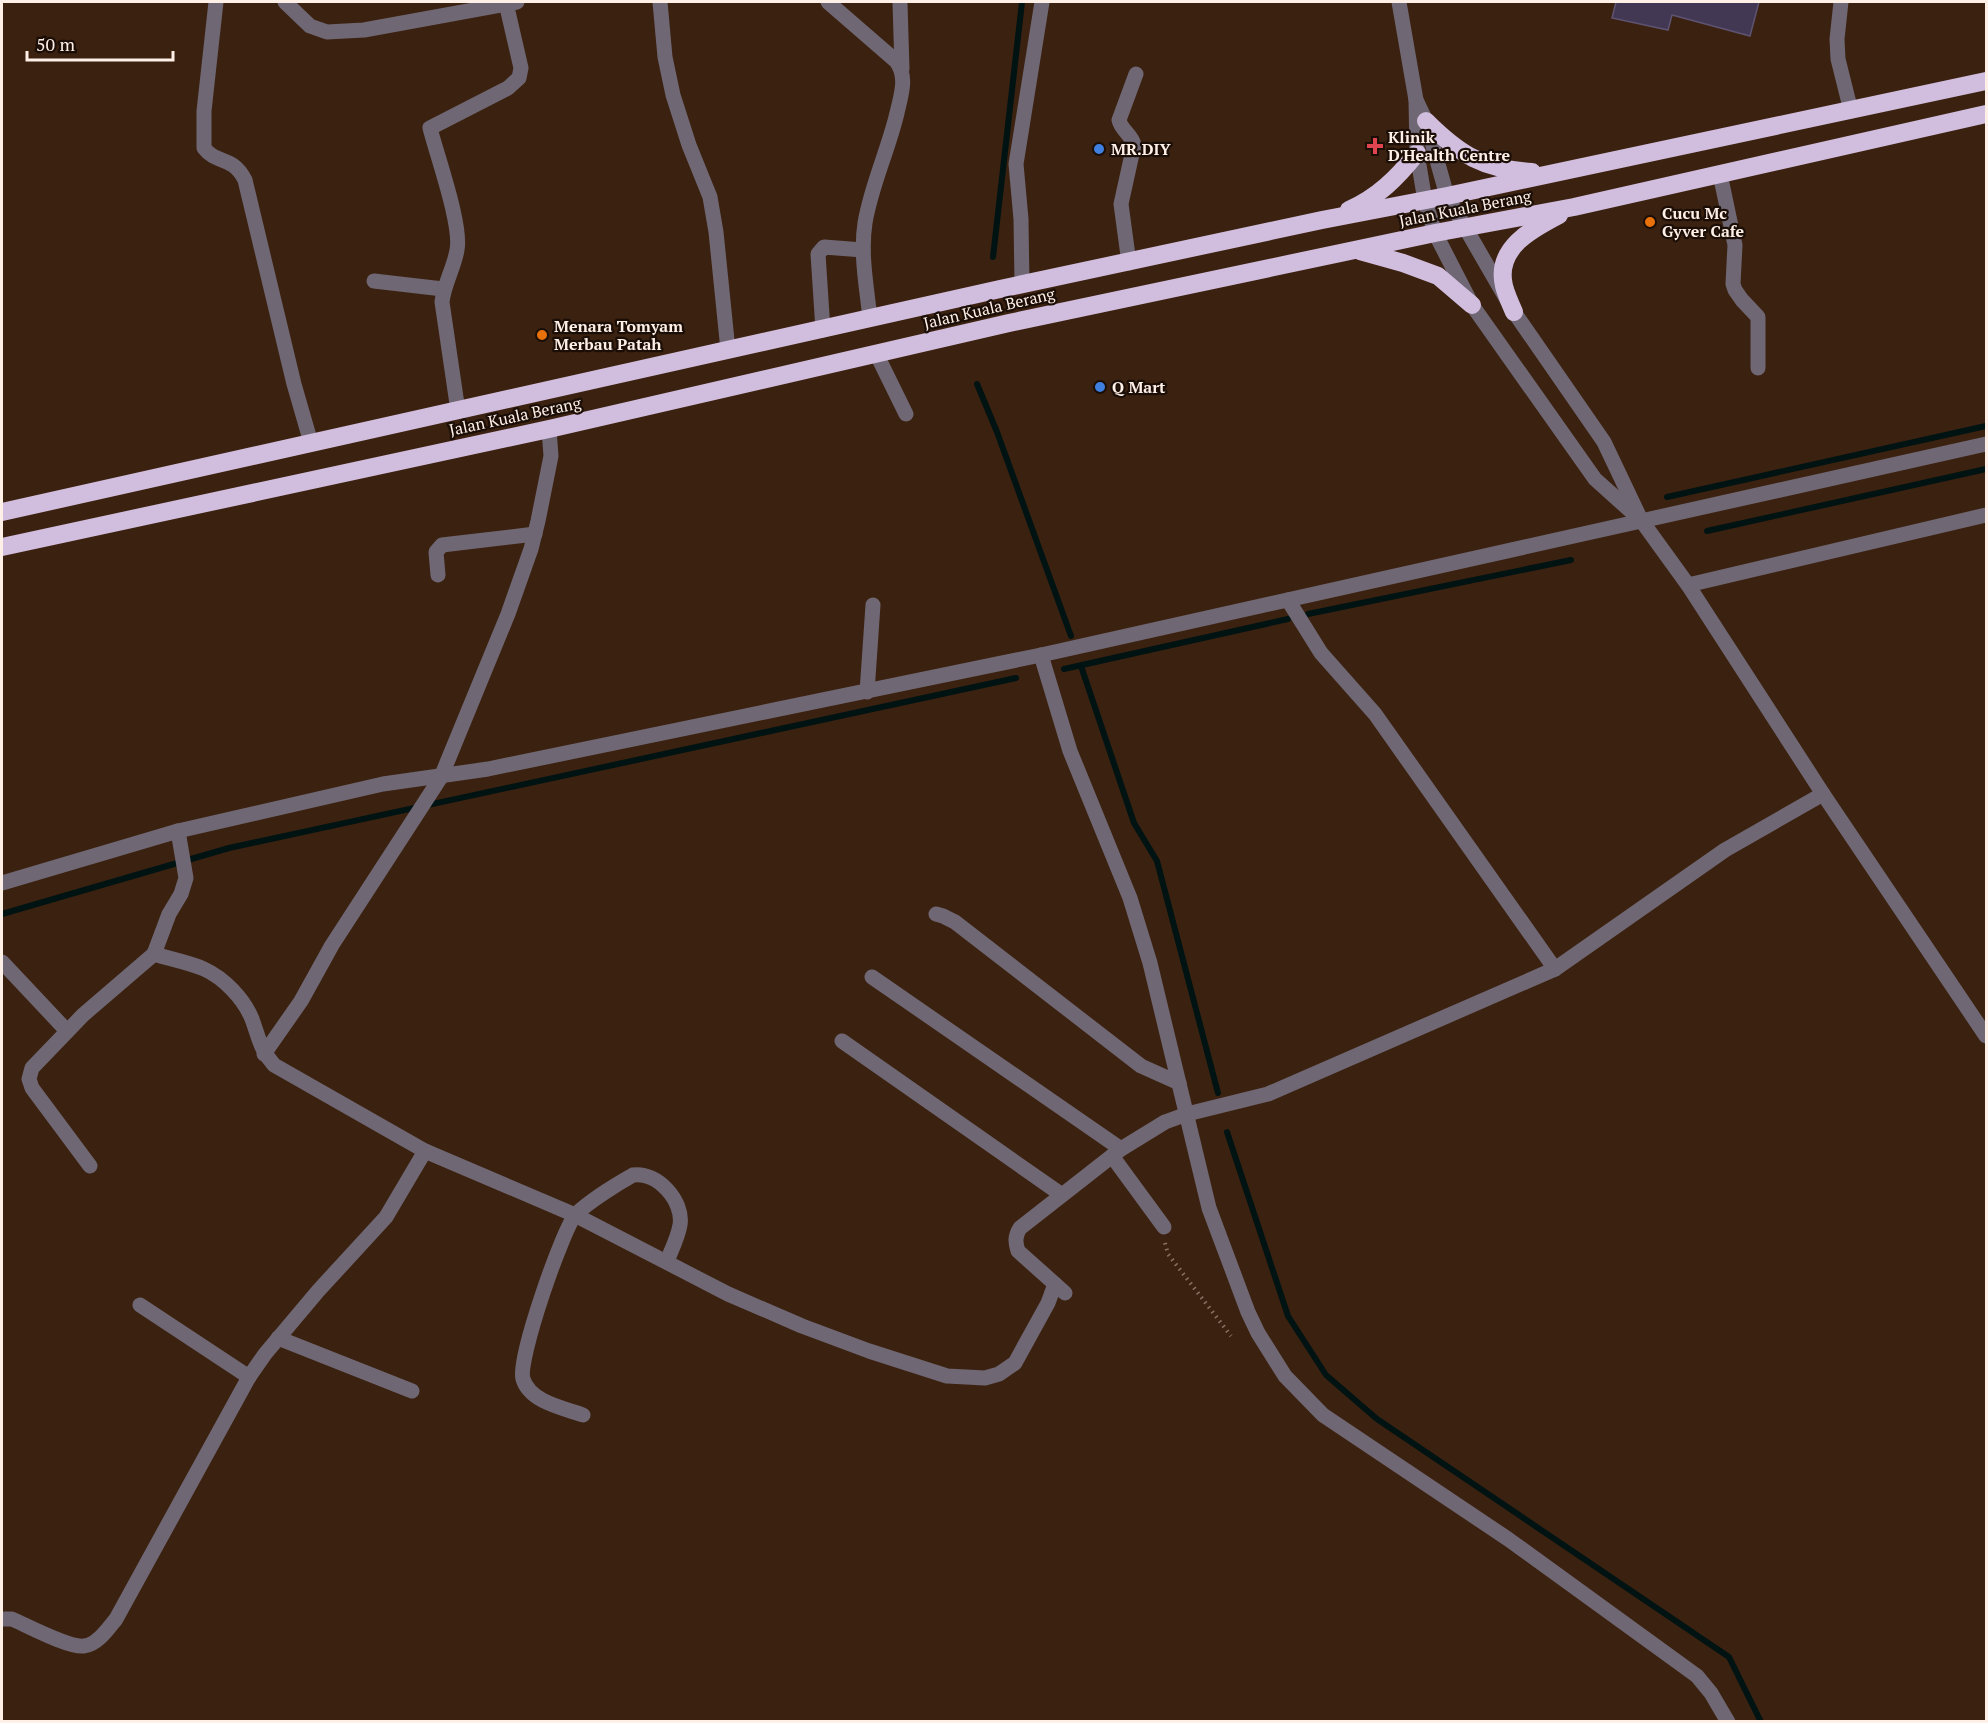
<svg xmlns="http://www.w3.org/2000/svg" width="1988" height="1723" font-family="'PT Serif',serif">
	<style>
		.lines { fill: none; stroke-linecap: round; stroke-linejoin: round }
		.stream { stroke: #001313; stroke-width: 6 }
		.building { fill: #423854; stroke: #5e5371; stroke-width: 1.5 }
		.path { stroke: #877162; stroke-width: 4; stroke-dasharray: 1.5 4.5; stroke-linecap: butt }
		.minor { stroke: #6f6774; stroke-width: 15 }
		.highway { stroke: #d1bddd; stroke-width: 18 }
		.health-dot { fill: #e0444e; stroke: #1a0e07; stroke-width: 2 }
		.shop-dot { fill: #3f7fe0; stroke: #1a0e07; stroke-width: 2 }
		.food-dot { fill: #e8710a; stroke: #1a0e07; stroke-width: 2 }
		.labels { text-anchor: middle; stroke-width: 4.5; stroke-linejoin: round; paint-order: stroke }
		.poi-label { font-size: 16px; font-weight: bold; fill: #fff0e7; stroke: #1a0e07; text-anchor: start }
		.street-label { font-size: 16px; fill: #fff0e7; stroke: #1a0e07 }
	</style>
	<rect width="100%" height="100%" fill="#3b210f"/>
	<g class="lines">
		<g class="stream">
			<path d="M993,257L1022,2"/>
			<path d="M977,384L997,432L1071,636"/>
			<path d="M1667,497L1986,426"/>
			<path d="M1707,531L1986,469"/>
			<path d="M1308,614L1571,560"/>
			<path d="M1081,666L1134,823L1157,861L1218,1093"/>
			<path d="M1064,669L1288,619"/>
			<path d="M2,914L229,848L1016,678"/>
			<path d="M1227,1132L1288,1316L1326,1375L1377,1419L1729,1657L1761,1722"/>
		</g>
	</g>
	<path class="building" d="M1616,2H1759L1750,36L1672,15L1668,30L1612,18Z"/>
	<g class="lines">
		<path class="path" d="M1165,1243L1168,1254L1231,1336"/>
		<g class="minor">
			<path d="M216,2L204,111V148C217,165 232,155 245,180L294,384L311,443"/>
			<path d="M285,2L310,26L327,32L364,30L517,2"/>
			<path d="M660,2L665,57L673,95L689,145L710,197L716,232L728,350"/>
			<path d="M828,2L896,61C908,77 901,95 897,113C888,151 871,186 865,223C860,255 867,288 870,319"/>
			<path d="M1399,2L1416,100L1417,153L1425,201L1435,233L1472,305L1595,479L1634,514"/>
			<path d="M1841,2L1837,39L1838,59L1851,111"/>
			<path d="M900,3L902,69"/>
			<path d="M1416,100L1426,121L1447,196L1514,312L1604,442L1641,520L1688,585L1823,794L1986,1036"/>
			<path d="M1720,174L1735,245L1733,284L1735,290L1742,300L1758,317V368"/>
			<path d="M1129,263L1121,204L1134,145C1132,135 1121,130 1119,120L1136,74"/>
			<path d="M374,281L443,289"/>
			<path d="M1022,284L1021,219L1016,164L1042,2"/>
			<path d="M823,330L818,254L824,247L863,250"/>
			<path d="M876,353L906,414"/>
			<path d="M458,411L442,302C444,284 454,268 457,250C462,225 437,156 430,128L508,88L519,78L521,68L506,3"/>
			<path d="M438,575L436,552L442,545L535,534"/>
			<path d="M1688,585L1986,515"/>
			<path d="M1288,600L1321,653L1375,714L1555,969"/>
			<path d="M1041,655L1070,751L1130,898L1150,963L1209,1208L1248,1312L1258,1333L1285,1376L1323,1415L1508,1539L1697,1676L1711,1693L1728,1722"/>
			<path d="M867,692L873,605"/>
			<path d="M178,831L186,878L181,894L169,914L154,954C170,959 188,962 204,969C224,978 244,999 252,1019C259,1038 260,1049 274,1065L425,1151L575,1215L728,1294L802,1326L869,1351L947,1376L985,1378L999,1374L1015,1363L1048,1303L1055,1284"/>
			<path d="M2,883L178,831L383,784L488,769L1041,655L1986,444"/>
			<path d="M936,914L943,916L955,922L1141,1066L1179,1083"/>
			<path d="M2,962L67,1031"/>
			<path d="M872,977L1121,1149"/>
			<path d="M842,1041L1062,1195"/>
			<path d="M264,1054L301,1001L332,945L441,777L508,614L531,549L538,521L551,456L549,429"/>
			<path d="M1112,1156L1164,1227"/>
			<path d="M90,1166L32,1088L29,1079L32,1068L83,1015L154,954"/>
			<path d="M1065,1293L1018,1251C1015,1242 1015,1236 1020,1228L1121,1149L1165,1122L1187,1114L1268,1094L1555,969L1725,850L1823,794"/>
			<path d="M140,1305L249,1377"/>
			<path d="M278,1338L412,1391"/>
			<path d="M583,1415C563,1408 530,1402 523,1379C517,1360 563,1228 576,1214C590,1201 617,1184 633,1175C657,1171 684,1201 680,1225C678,1237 672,1249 667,1261"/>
			<path d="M2,1619H12C28,1626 69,1648 84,1646C97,1645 108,1629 116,1619L249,1377L265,1354L318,1291L386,1217L425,1151"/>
		</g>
		<g class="highway">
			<path d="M1426,121C1460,155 1483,169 1532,172"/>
			<path d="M1349,210C1378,197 1397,178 1417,153"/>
			<path d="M1360,251L1403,263L1438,276L1472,305"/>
			<path d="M1514,312C1510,303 1506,294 1504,286C1495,248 1532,229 1559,215"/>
			<path d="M2,512L1000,289L1322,220L1447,196L1986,81"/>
			<path d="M2,547L549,429L1009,323L1435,233L1574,207L1986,114"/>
		</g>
	</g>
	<path class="health-dot" d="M1372 137h6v6h6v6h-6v6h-6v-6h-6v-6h6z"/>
	<g class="shop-dot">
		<circle cx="1099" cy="149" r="6"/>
		<circle cx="1100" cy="387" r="6"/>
	</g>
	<g class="food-dot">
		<circle cx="1650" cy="222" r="6"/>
		<circle cx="542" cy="335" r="6"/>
	</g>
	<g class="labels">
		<g class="poi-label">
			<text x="1388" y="143">Klinik<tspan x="1388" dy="18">D'Health Centre</tspan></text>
			<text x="1111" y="155">MR.DIY</text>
			<text x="1662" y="219">Cucu Mc<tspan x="1662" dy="18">Gyver Cafe</tspan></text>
			<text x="554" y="332">Menara Tomyam<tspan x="554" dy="18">Merbau Patah</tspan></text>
			<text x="1112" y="393">Q Mart</text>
		</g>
		<g class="street-label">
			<text transform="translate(1465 208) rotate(-11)" y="6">Jalan Kuala Berang</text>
			<text transform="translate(989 308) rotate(-13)" y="6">Jalan Kuala Berang</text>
			<text transform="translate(515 416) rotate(-12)" y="6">Jalan Kuala Berang</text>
		</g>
	</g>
	<rect width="1988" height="1723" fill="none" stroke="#fff0e7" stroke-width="6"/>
	<path d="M27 51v9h146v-9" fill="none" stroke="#fff0e7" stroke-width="3"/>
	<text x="36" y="51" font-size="18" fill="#fff0e7" stroke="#1a0e07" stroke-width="4.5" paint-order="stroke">50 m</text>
</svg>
